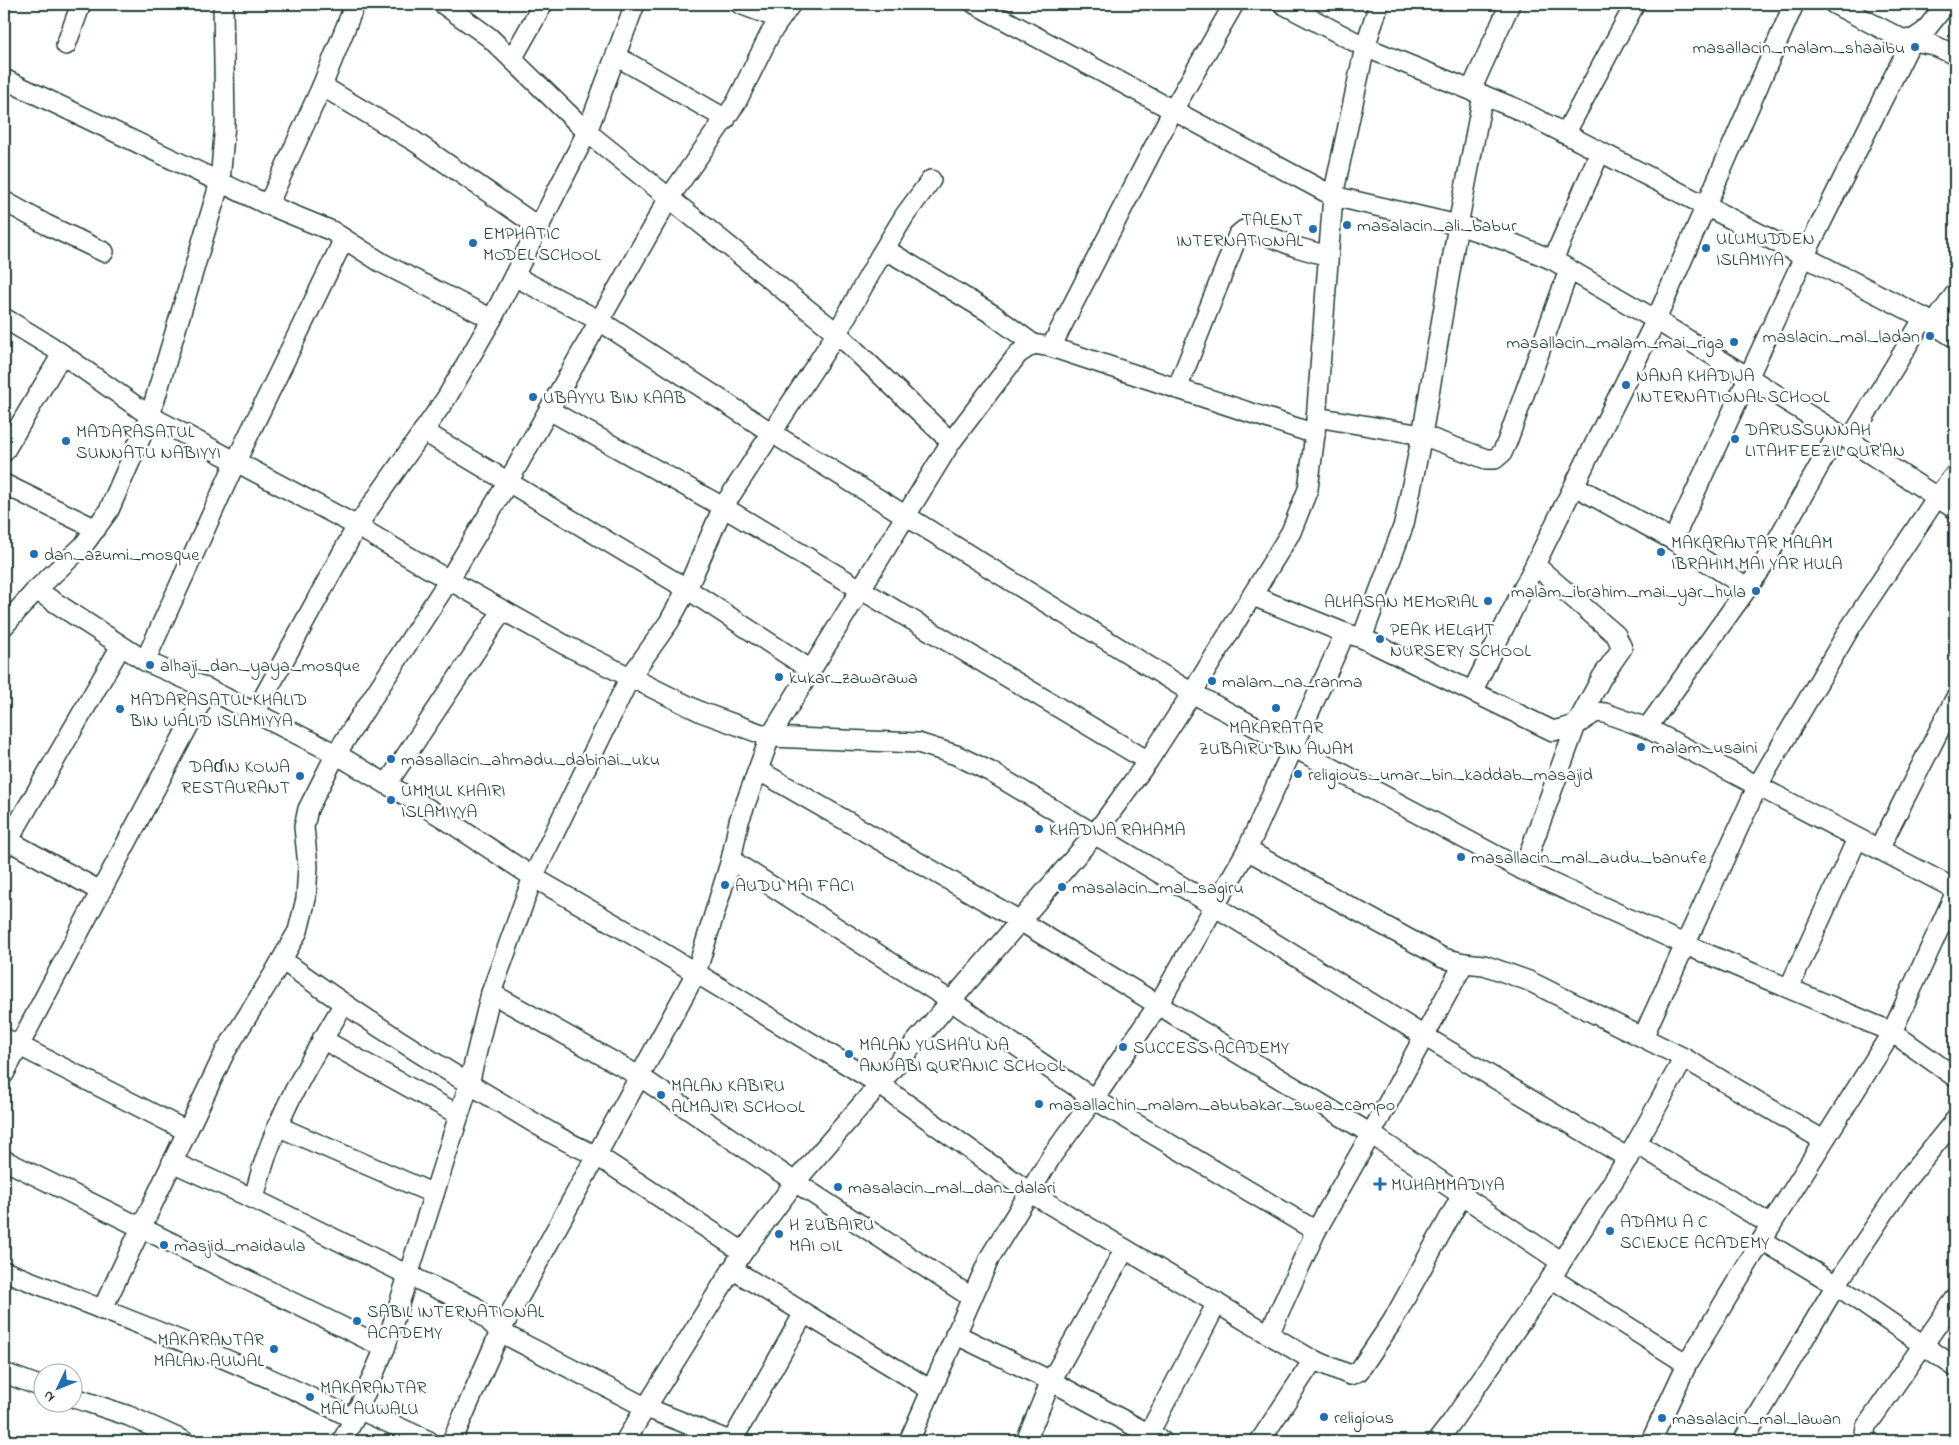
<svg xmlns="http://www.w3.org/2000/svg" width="1959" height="1445" font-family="'Indie Flower',sans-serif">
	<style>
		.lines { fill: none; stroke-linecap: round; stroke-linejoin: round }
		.minor-casing { stroke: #1f3d34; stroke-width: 22 }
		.minor { stroke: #fff; stroke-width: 19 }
		.poi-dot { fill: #1f6fb2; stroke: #fff; stroke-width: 2 }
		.labels { text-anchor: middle; stroke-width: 5; stroke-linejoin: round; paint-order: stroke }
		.poi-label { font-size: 18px; fill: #1f3d34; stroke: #fff; text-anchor: start }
	</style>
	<rect width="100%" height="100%" fill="#fff"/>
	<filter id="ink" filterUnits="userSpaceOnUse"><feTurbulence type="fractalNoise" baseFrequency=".02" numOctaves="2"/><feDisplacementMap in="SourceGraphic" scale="10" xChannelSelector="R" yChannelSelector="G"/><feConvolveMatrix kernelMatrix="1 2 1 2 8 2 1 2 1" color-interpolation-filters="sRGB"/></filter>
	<g filter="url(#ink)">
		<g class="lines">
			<g class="minor-casing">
				<g id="minor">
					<path d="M443,4L489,37L587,132L837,333L951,442"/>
					<path d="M740,4L780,19"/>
					<path d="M975,4L1333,196L1458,225L1507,241L1553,260L1656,320L1838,433L1955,509"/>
					<path d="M1283,4L1365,47L1517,109L1924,318L1955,338"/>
					<path d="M1834,4L1900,38L1933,45L1955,55"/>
					<path d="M66,45L81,4"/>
					<path d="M616,56L726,119"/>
					<path d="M512,59L543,4"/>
					<path d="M4,79L266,204L332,231L382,263L492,319"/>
					<path d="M322,86L414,141L540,228"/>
					<path d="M1471,90L1510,4"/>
					<path d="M1565,134L1635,4"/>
					<path d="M4,201L47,225L104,252"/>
					<path d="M266,204L273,194L322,86L355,4"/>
					<path d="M880,256L905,215L931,180"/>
					<path d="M1553,260L1600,152"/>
					<path d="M514,276L600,321L772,433L1192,693L1523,870L1686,945L1892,1032L1955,1077"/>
					<path d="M4,318L52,347L150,416L357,526L433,571L565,645L701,712L770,737L918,743L956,755L991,772L1216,907L1424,1036L1628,1158"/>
					<path d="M1934,324L1955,294"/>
					<path d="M1051,347L1173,110L1234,4"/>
					<path d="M1177,389L1238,235L1244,230L1250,229L1296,247L1328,256"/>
					<path d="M549,410L723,507L1148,761"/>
					<path d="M1316,417L1422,435L1486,459H1495L1502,453L1507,442L1569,270"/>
					<path d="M423,431L687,589L811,670"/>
					<path d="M1850,440L1924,318"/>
					<path d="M4,452L62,354"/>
					<path d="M4,484L96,529"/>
					<path d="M1575,486L1673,540L1747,588"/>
					<path d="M1673,540L1804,257L1912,40L1924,32L1946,4"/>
					<path d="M1253,596L1345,633L1362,638L1553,731L1576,725L1596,712L1605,713L1647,728L1955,889"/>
					<path d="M4,626L36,590"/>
					<path d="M1362,638L1404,524L1422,435L1458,225L1483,95"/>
					<path d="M145,661L236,461L344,239"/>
					<path d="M208,689L336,754L442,817L533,877L635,936L879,1084L1029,1192L1309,1358L1310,1365L1260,1441"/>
					<path d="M1473,690L1656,320L1794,4"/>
					<path d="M255,713L357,526L447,397L492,319L587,132L635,4"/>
					<path d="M1647,728L1759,572L1838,433"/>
					<path d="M758,770L1020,921L1371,1134L1561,1262"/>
					<path d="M387,784L503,610"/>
					<path d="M4,838L100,891"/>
					<path d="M4,848L121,646"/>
					<path d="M1879,849L1955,699"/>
					<path d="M1247,850L1443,958L1464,963L1484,965L1529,981L1684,1058L1823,1140"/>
					<path d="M731,860L951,1001L1094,1099L1316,1231"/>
					<path d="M1523,870L1576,725L1602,677L1622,648L1616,635L1535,565"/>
					<path d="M282,960C351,1010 422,1056 496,1100C529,1119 561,1141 596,1155L743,1252"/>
					<path d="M1789,988L1857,839"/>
					<path d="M491,993L639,1076L795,1182L971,1297"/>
					<path d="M1643,1037L1758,785L1850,628L1937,497L1955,474"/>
					<path d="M4,1038L187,1131"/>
					<path d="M322,1039L459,1115"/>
					<path d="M4,1074L208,689L145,661L36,590L83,546L109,510L150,416L220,182L225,123L223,4"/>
					<path d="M277,1126L434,1194"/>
					<path d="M1637,1144L1771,1225"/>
					<path d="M4,1160L385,1348"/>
					<path d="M172,1162L254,1199L408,1275L474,1306L500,1332L647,1408L730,1441"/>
					<path d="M254,1199C270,1126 306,1068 343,1005"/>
					<path d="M1762,1240L1836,1285L1955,1367"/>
					<path d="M732,1269L931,1390"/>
					<path d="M4,1271C121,1317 241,1361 354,1419"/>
					<path d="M1551,1278L1687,1364"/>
					<path d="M102,1310L225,1052L273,975L298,931L306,899L308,866L304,827L308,809L336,754L449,580L508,482L669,198L736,103L770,34L791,4"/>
					<path d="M955,1334L1051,1381L1162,1441"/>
					<path d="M1269,1334L1316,1231L1371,1134L1464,963"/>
					<path d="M1309,1358L1350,1375L1359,1371L1392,1322L1462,1195"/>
					<path d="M4,1373L42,1387"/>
					<path d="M72,1397L129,1416L184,1441"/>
					<path d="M358,1409L429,1441"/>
					<path d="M342,1441L354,1419L385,1348L469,1084L491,993L533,877L630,677L669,622L687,589L723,507L837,333L880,256L886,254H893L992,314L1033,344"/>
					<path d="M452,1441L500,1332L696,973L731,860L739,821L770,737L951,442L1018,354L1033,344L1051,347L1315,434"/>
					<path d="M625,1441L743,1252L795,1182L1095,834L1148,761L1192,693L1291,532L1308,489L1315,434L1333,196L1365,47L1379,4"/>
					<path d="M732,1441L804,1313"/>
					<path d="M909,1441L990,1257L1053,1154L1094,1099L1158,1005L1247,850L1345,633"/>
					<path d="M1026,1441L1051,1381L1125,1249"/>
					<path d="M1145,1441L1217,1303"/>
					<path d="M1437,1441L1451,1423L1551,1278L1628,1158L1684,1058"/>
					<path d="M1651,1441L1687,1364L1771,1225L1892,1032L1955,894"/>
					<path d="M1743,1441L1836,1285L1906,1180L1955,1120"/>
					<path d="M1864,1441L1866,1427L1955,1299"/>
				</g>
			</g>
			<use href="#minor" class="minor"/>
		</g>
	</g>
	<g class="poi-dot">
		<circle cx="1915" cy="47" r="5"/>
		<circle cx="1347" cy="225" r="5"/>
		<circle cx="1313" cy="229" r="5"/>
		<circle cx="473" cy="243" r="5"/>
		<circle cx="1706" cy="248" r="5"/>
		<circle cx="1930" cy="336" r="5"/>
		<circle cx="1734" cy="342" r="5"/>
		<circle cx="1626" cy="385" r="5"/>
		<circle cx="533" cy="397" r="5"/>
		<circle cx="1735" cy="439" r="5"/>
		<circle cx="66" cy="441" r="5"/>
		<circle cx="1661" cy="552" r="5"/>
		<circle cx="34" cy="554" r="5"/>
		<circle cx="1756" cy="591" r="5"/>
		<circle cx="1488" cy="601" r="5"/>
		<circle cx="1380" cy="639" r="5"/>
		<circle cx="150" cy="665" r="5"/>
		<circle cx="779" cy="677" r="5"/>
		<circle cx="1212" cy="681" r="5"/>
		<circle cx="1276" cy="708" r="5"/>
		<circle cx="120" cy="709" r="5"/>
		<circle cx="1641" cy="747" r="5"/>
		<circle cx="391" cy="759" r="5"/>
		<circle cx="1298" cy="774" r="5"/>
		<circle cx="300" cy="776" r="5"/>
		<circle cx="391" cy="800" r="5"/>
		<circle cx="1039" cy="829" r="5"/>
		<circle cx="1461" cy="857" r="5"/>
		<circle cx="725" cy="885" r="5"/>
		<circle cx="1062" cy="887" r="5"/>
		<circle cx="1123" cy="1047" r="5"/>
		<circle cx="849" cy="1054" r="5"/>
		<circle cx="661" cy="1095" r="5"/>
		<circle cx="1039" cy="1104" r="5"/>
		<path d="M1377.5 1176.5h5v5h5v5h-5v5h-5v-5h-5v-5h5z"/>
		<circle cx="838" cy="1187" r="5"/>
		<circle cx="1610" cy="1231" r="5"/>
		<circle cx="779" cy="1234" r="5"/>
		<circle cx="164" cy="1245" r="5"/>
		<circle cx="357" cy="1321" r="5"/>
		<circle cx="274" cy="1349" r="5"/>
		<circle cx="310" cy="1397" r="5"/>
		<circle cx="1324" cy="1417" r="5"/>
		<circle cx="1662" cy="1418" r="5"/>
	</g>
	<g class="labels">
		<g class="poi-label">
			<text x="1905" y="53" text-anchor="end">masallacin_malam_shaaibu</text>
			<text x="1303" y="225" text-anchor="end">TALENT<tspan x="1303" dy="21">INTERNATIONAL</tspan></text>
			<text x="1357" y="231">masalacin_ali_babur</text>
			<text x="483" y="239">EMPHATIC<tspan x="483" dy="21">MODEL SCHOOL</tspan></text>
			<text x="1716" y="244">ULUMUDDEN<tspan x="1716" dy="21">ISLAMIYA</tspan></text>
			<text x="1920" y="342" text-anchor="end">maslacin_mal_ladan</text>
			<text x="1724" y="348" text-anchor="end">masallacin_malam_mai_riga</text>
			<text x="1636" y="381">NANA KHADIJA<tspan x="1636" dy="21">INTERNATIONAL SCHOOL</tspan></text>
			<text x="543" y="403">UBAYYU BIN KAAB</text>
			<text x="1745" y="435">DARUSSUNNAH<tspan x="1745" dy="21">LITAHFEEZIL QUR'AN</tspan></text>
			<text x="76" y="437">MADARASATUL<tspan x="76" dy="21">SUNNATU NABIYYI</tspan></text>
			<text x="1671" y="548">MAKARANTAR MALAM<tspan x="1671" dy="21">IBRAHIM MAI YAR HULA</tspan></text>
			<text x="44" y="560">dan_azumi_mosque</text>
			<text x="1746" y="597" text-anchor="end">malam_ibrahim_mai_yar_hula</text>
			<text x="1478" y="607" text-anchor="end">ALHASAN MEMORIAL</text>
			<text x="1390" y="635">PEAK HELGHT<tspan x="1390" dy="21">NURSERY SCHOOL</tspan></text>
			<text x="160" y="671">alhaji_dan_yaya_mosque</text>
			<text x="789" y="683">kukar_zawarawa</text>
			<text x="1222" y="687">malam_na_ranma</text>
			<text x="130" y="705">MADARASATUL KHALID<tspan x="130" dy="21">BIN WALID ISLAMIYYA</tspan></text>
			<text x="1276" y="733" text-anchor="middle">MAKARATAR<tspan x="1276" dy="21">ZUBAIRU BIN AWAM</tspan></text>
			<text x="1651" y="753">malam_usaini</text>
			<text x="401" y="765">masallacin_ahmadu_dabinai_uku</text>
			<text x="290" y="772" text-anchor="end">DAɗIN KOWA<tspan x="290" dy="21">RESTAURANT</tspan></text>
			<text x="1308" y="780">religious_umar_bin_kaddab_masajid</text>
			<text x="401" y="796">UMMUL KHAIRI<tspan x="401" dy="21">ISLAMIYYA</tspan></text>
			<text x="1049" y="835">KHADIJA RAHAMA</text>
			<text x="1471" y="863">masallacin_mal_audu_banufe</text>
			<text x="735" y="891">AUDU MAI FACI</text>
			<text x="1072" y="893">masalacin_mal_sagiru</text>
			<text x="859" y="1050">MALAN YUSHA'U NA<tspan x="859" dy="21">ANNABI QUR'ANIC SCHOOL</tspan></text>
			<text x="1133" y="1053">SUCCESS ACADEMY</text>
			<text x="671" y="1091">MALAN KABIRU<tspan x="671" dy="21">ALMAJIRI SCHOOL</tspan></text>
			<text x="1049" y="1110">masallachin_malam_abubakar_swea_campo</text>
			<text x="1391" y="1190">MUHAMMADIYA</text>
			<text x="848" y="1193">masalacin_mal_dan_dalari</text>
			<text x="1620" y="1227">ADAMU A C<tspan x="1620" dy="21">SCIENCE ACADEMY</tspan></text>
			<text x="789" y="1230">H ZUBAIRU<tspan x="789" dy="21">MAI OIL</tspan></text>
			<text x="174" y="1251">masjid_maidaula</text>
			<text x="367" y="1317">SABIL INTERNATIONAL<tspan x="367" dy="21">ACADEMY</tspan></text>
			<text x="264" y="1345" text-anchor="end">MAKARANTAR<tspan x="264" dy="21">MALAN AUWAL</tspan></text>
			<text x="320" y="1393">MAKARANTAR<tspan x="320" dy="21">MAL AUWALU</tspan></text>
			<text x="1334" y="1423">religious</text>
			<text x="1672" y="1424">masalacin_mal_lawan</text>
		</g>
	</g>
	<rect width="1959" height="1445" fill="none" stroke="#fff" stroke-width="20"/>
	<rect x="10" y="10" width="1939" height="1425" fill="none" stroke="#1f3d34" stroke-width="2" filter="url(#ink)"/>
	<g transform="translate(58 1388) rotate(227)"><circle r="24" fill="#ffffff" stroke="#a5b1ae"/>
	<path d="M0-4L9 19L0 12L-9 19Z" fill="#1f6fb2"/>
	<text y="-8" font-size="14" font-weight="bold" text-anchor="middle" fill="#1f3d34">N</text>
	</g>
</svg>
